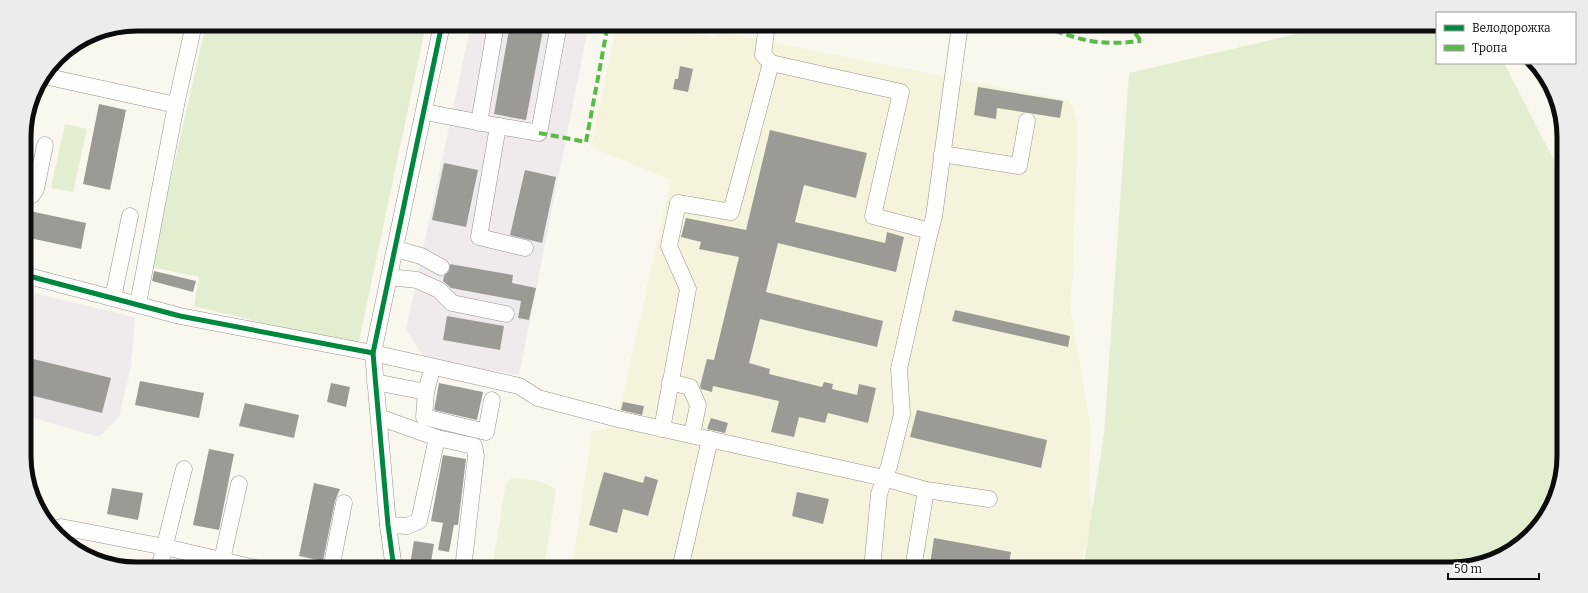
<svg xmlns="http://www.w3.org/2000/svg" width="1588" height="593" font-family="Bitter,serif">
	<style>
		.industrial { fill: #f1eaed }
		.farmland { fill: #f6f3dc }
		.green { fill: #e3eed0 }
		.pitch { fill: #edf3da }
		.building { fill: #9c9a95 }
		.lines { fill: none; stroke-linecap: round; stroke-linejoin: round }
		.minor-casing { stroke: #93928e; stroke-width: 17 }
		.minor { stroke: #fefefd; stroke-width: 16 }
		.quiet { stroke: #58b947; stroke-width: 4; stroke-dasharray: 8 4; stroke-linecap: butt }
		.cycleway-casing { stroke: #fff; stroke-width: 8 }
		.cycleway { stroke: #00873e; stroke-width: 5 }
		.rim { fill: none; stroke: #0c0c0c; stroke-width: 5 }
	</style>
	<rect width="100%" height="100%" fill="#faf7ef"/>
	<g class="industrial">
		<path d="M471,24H589L519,375L425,360L406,329Z"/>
		<path d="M25,291L135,317L131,366L119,417L99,437L26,416Z"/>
	</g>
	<path class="farmland" d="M617,24H653L663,28L714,37L721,32L1070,101L1078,124L1071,313L1091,429L1089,492L1094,513L1079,569H572L592,432L616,426L671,180L591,147Z"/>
	<g class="green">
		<path d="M206,24H426L358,346L194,306L199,277L151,267Z"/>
		<path d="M1339,24H1437V63H1504L1563,178L1564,456L1558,492L1520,545L1458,569H1083L1104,434L1129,73Z"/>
		<path d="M65,124L87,129L73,192L51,188Z"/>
	</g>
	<path class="pitch" d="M512,478C527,478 543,480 556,490L544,569H492L506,483Z"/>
	<g class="building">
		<path d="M510,24H544L526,120L494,114Z"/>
		<path d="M680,66L693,69L688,92L673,89L675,79H678Z"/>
		<path d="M978,87L1063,101L1060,118L997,108L996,119L974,115Z"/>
		<path d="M99,104L126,110L110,190L83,184Z"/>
		<path d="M770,130L867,153L856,198L804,185L795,222L885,243L887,232L904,237L896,272L778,243L766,292L883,321L877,347L760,319L749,363L770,369L769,374L822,387L824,382L833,384L832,389L857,395L859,384L876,388L868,423L828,413L825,423L799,417L794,437L771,432L779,401L713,386L712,392L701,389L700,386L707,359L714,360L739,257L699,249L701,242L681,237L686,218L746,230Z"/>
		<path d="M444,163L478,170L466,227L432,220Z"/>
		<path d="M525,170L556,177L542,243L510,235Z"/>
		<path d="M25,210L86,223L81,249L25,237Z"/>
		<path d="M450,264L513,275L512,283L536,288L529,320L518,318L521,301L451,288L443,281L444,276L449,271Z"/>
		<path d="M154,271L196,281L193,292L152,281Z"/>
		<path d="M955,310L1070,336L1068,347L952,321Z"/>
		<path d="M447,316L504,326L500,350L443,340Z"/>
		<path d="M25,357L111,378L102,413L26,394Z"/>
		<path d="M140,381L204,393L199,418L135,405Z"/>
		<path d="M331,383L350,387L346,407L327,402Z"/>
		<path d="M439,383L483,392L477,420L434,410Z"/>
		<path d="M623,402L644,406L642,415L621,410Z"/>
		<path d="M245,403L299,415L294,438L239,426Z"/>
		<path d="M917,410L1047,440L1041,468L910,437Z"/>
		<path d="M711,418L728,423L725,433L707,429Z"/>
		<path d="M209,449L234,454L219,530L193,525Z"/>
		<path d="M443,455L466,459L458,525H454L449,552L438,550L443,523L431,521Z"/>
		<path d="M604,472L643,483L645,476L658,480L648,516L623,509L617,533L589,525Z"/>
		<path d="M314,483L340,489L335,501L323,561L299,556Z"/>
		<path d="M112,488L143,493L138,520L107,514Z"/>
		<path d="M797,492L829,499L823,524L792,516Z"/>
		<path d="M934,538L1011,552L1008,569H958L930,564Z"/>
		<path d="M414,541L434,544L430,568L410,565Z"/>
	</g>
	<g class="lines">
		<g class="minor-casing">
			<g id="minor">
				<path d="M767,24L763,55L771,63"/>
				<path d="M44,76L176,105"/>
				<path d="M425,112L498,126L479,237L525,248"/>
				<path d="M479,123L496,24"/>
				<path d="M498,126L539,133L559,24"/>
				<path d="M942,154L1019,166L1027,121"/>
				<path d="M25,193L32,195L36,189L45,145"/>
				<path d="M396,249L421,256L441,267"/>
				<path d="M25,275L180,316L373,353L519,386L538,398L618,419L884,478L926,490L989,499"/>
				<path d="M390,277L417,280L439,290L452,303L506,314"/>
				<path d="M113,298L130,216"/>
				<path d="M138,304L176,105L194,24"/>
				<path d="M430,377L426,392L424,417L486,432L492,400"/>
				<path d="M375,382L426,392"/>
				<path d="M670,382L690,387L698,405L692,435"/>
				<path d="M379,417L437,438L474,446L476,456L463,569"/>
				<path d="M662,429L688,289L669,246L678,203L731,212L771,63L901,92L873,216L930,231"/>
				<path d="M388,525L407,526L419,521L437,438"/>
				<path d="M52,530L61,527L165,547L259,569"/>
				<path d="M159,569L184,469"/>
				<path d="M220,569L239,484"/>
				<path d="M331,569L344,503"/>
				<path d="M394,569L388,525L373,353L442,24"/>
				<path d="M680,569L710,439"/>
				<path d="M872,569L879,494L889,466L902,414L899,369L930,231L934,217L960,24"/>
				<path d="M913,569L926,490"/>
			</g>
		</g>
		<use href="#minor" class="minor"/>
		<g class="quiet">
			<path d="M1032,24C1046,27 1058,32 1071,36C1095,44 1117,44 1141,41"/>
			<path d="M1128,24L1141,41"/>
			<path d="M539,133L586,142L608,24"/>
		</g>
		<g class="cycleway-casing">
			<g id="cycleway">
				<path d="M25,275L180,316L373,353"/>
				<path d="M394,569L388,525L373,353L442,24"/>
			</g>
		</g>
		<use href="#cycleway" class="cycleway"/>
	</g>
	<path d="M0 0H1588V593H0ZM137 31H1451A106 106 0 0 1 1557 137V456A106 106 0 0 1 1451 562H137A106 106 0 0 1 31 456V137A106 106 0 0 1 137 31Z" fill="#ececec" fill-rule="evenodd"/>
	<path class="rim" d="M137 31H1451A106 106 0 0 1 1557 137V456A106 106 0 0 1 1451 562H137A106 106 0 0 1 31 456V137A106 106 0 0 1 137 31Z"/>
	<rect x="1436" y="12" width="140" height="52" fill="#ffffff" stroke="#9e9e9e"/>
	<rect x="1444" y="25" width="20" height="6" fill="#00873e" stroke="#9e9e9e"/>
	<text x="1472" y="32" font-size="12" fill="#0c0c0c">Велодорожка</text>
	<rect x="1444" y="45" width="20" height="6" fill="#58b947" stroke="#9e9e9e"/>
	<text x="1472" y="52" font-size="12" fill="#0c0c0c">Тропа</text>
	<path d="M1448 573v6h91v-6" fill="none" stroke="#0c0c0c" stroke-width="2"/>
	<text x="1454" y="573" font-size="12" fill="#0c0c0c" stroke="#ffffff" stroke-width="3" paint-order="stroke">50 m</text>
</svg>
